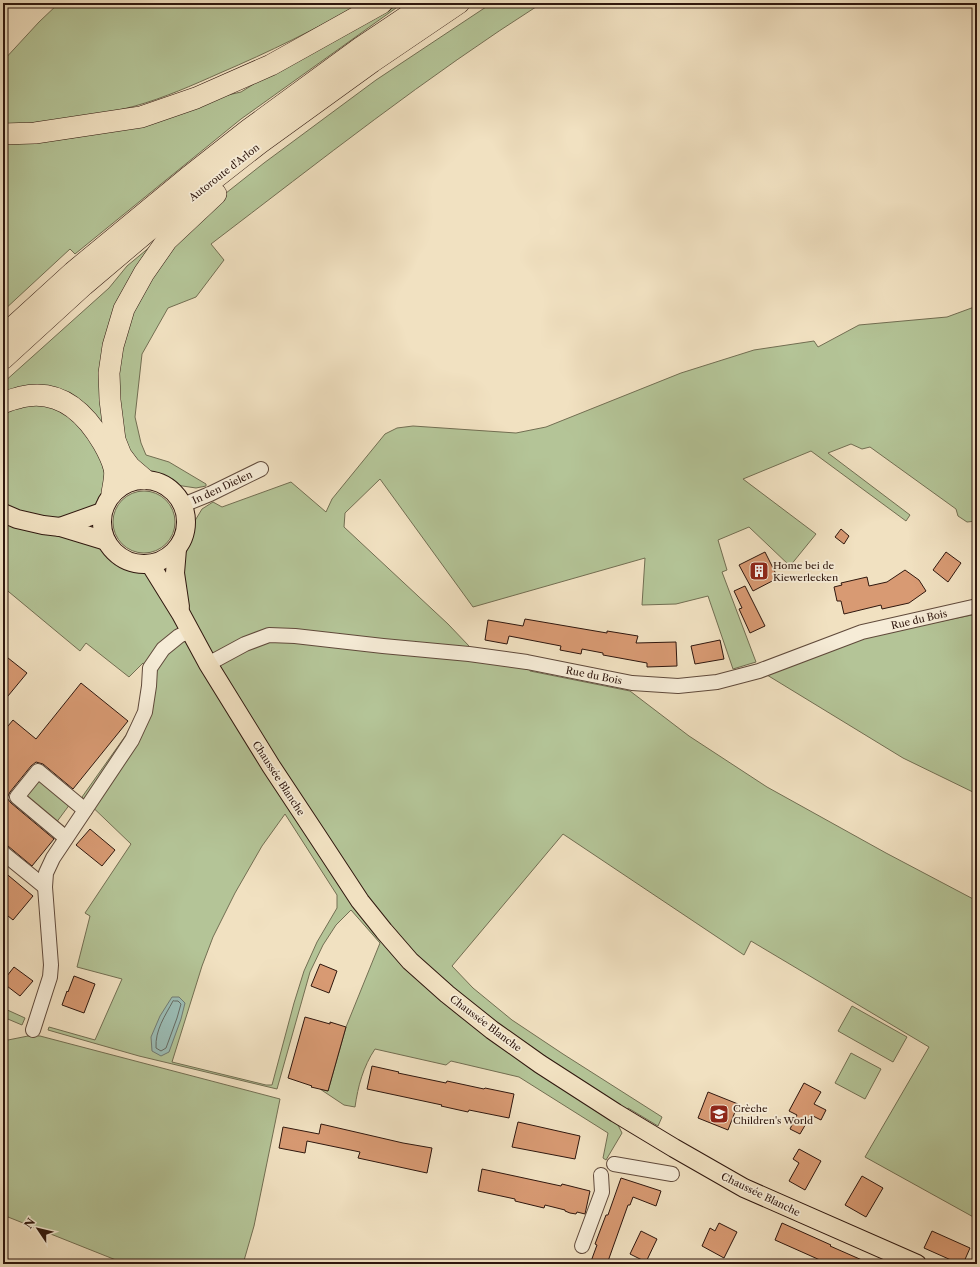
<svg xmlns="http://www.w3.org/2000/svg" width="980" height="1267" font-family="'Libre Caslon Text',serif">
	<style>
		.green { fill: #b4c497; stroke: #726e52; fill-rule: evenodd }
		.water { fill: #9bbdb6; stroke: #707b73 }
		.lines { fill: none; stroke-linecap: round; stroke-linejoin: round }
		.shore { stroke: #656a62; stroke-width: 1 }
		.building { fill: #d89a73; stroke: #2f170e }
		.minor-casing { stroke: #604a3b; stroke-width: 16 }
		.major-casing { stroke: #2f170e; stroke-width: 20 }
		.highway-casing { stroke: #2f170e; stroke-width: 22 }
		.minor { stroke: #f6ecd7; stroke-width: 14 }
		.major { stroke: #f1e1c1; stroke-width: 18 }
		.highway { stroke: #f1e1c1; stroke-width: 21 }
		.labels { text-anchor: middle; stroke-width: 3.5; stroke-linejoin: round; paint-order: stroke }
		.street-label { font-size: 10px; fill: #2f170e; stroke: #f6ecd7 }
		.poi-label { font-size: 10px; fill: #2f170e; stroke: #f6ecd7; text-anchor: start }
	</style>
	<rect width="100%" height="100%" fill="#f1e1c1"/>
	<filter id="stains"><feTurbulence type="fractalNoise" baseFrequency=".005" numOctaves="4"/><feColorMatrix values="0 0 0 0 .2 0 0 0 0 .09 0 0 0 0 .02 0 0 0 .5 -.17"/></filter>
	<radialGradient id="worn" r=".72"><stop offset=".6" stop-color="#630" stop-opacity="0"/><stop offset="1" stop-color="#630" stop-opacity=".3"/></radialGradient>
	<g class="green">
		<path d="M59,3H362C316,29 269,52 220,73C193,85 164,98 135,106C92,118 47,121 3,126V61L39,22Z"/>
		<path d="M402,3H403L241,119L75,254L70,249L3,311V144L35,143L78,137L139,122L202,101L241,92L273,72Z"/>
		<path d="M492,3H542C427,76 320,161 211,244L224,260L196,297L168,308L142,354L135,417L141,443L146,455L169,462L206,484V486L196,488L176,485L170,480L158,475L144,471L121,439L116,374L126,321L170,248L221,197L264,163L376,80Z"/>
		<path d="M163,236L120,307L111,447L86,408L3,397V383L109,288L127,266Z"/>
		<path d="M977,306V521L967,522L958,516L956,509L870,447L862,449L851,444L828,453L910,515L906,521L811,451L743,479L816,534L790,566L749,527L718,540L727,570L722,572L756,662L733,669L708,596L676,604L642,605L645,558L473,607L380,479L345,513L344,527L448,624L469,646V654L527,662L530,671L630,691L689,736L767,787L886,853L977,901V1219L865,1157L929,1047L751,941L744,955L563,834L452,966L473,988L512,1020L563,1054L662,1117L658,1126L628,1108L618,1125L622,1133L606,1160L603,1158L608,1133L519,1077L451,1061L446,1065L375,1049C363,1067 358,1086 355,1107L344,1105L320,1089L328,1091L346,1027L380,943L351,910L336,925L323,945L310,972L277,1089L139,1056L48,1030L49,1027L95,1040L122,979L77,967L90,916L85,913L131,844L82,797L126,735L139,709L150,668L143,663L129,677L86,643L80,651L3,587V412L27,404L53,407L77,420L99,450L108,488L100,501L91,510L61,526L95,543L115,561L128,568L142,571L159,579L180,613V554L190,540L193,524L202,509L213,502L222,507L291,482L326,512L332,499L385,434L397,428L413,426L516,433L546,427L681,373L754,350L814,341L818,347L859,325L947,317ZM285,814L337,895V908L317,942L304,971L294,1003L272,1085H266L172,1062L202,966L213,937L235,893L262,846Z"/>
		<circle cx="144" cy="522" r="31"/>
		<path d="M977,614V794L903,758L767,675L863,637Z"/>
		<path d="M38,771L73,800L53,827L17,797Z"/>
		<path d="M852,1006L907,1037L893,1062L838,1031Z"/>
		<path d="M3,1008L25,1018L22,1025L3,1017Z"/>
		<path d="M28,1036H40L280,1099L254,1226L243,1264H126L3,1215V1041Z"/>
		<path d="M851,1053L881,1069L865,1099L835,1083Z"/>
	</g>
	<path class="water" d="M172,997H179L185,1003L181,1019L169,1052L161,1056L152,1051L151,1037L160,1016Z"/>
	<g class="lines">
		<path class="shore" d="M175,1001H178L181,1004L177,1018L166,1048L161,1051L156,1048C155,1030 165,1016 173,1001Z"/>
	</g>
	<g class="building">
		<path d="M841,529L849,536L844,544L835,537Z"/>
		<path d="M765,552L778,578L753,591L739,565Z"/>
		<path d="M946,552L961,563L948,582L933,570Z"/>
		<path d="M905,570L919,580L926,591L909,603L882,609L881,605L844,614L841,601H837L834,587L842,585L841,583L867,577L869,586L887,582Z"/>
		<path d="M745,586L765,626L750,633L739,609L742,608L734,591Z"/>
		<path d="M525,619L607,633V631L638,636L636,643L676,642L677,666L647,667V663L603,655V653L582,649L581,654L560,650L561,646L509,636L507,644L485,640L488,620L523,626Z"/>
		<path d="M720,640L724,659L695,664L691,646Z"/>
		<path d="M3,654L27,673L3,702Z"/>
		<path d="M81,683L128,721L73,789L43,764L36,762L31,766L10,792L7,798L11,803L54,839L32,866L8,846L3,845V732L13,720L36,739Z"/>
		<path d="M90,829L115,850L102,866L76,845Z"/>
		<path d="M3,871L33,896L13,920L3,912Z"/>
		<path d="M320,964L337,971L329,993L311,986Z"/>
		<path d="M14,967L33,981L20,996L3,983V981Z"/>
		<path d="M74,976L95,984L84,1013L62,1005L67,991L68,992Z"/>
		<path d="M305,1017L330,1024V1022L346,1027L328,1091L311,1087L312,1086L288,1078Z"/>
		<path d="M372,1066L399,1072L398,1073L446,1083L447,1081L484,1089L485,1088L514,1094L509,1118L469,1110L468,1112L441,1106L442,1105L367,1089Z"/>
		<path d="M804,1083L821,1092L814,1104L826,1110L821,1120L811,1115L800,1134L790,1129L797,1115L789,1111Z"/>
		<path d="M708,1092L738,1104L728,1130L698,1118Z"/>
		<path d="M518,1122L580,1136L575,1159L512,1147Z"/>
		<path d="M321,1124L403,1143L432,1148L427,1173L358,1158L360,1152L307,1141L305,1153L279,1148L283,1127L319,1134Z"/>
		<path d="M799,1149L821,1161L805,1190L789,1181L799,1163L793,1159Z"/>
		<path d="M482,1169L561,1186L562,1184L590,1191L585,1214L577,1212L576,1214L570,1213L565,1211V1210L545,1205L544,1208L515,1201V1199L478,1191Z"/>
		<path d="M862,1176L883,1188L866,1217L845,1205Z"/>
		<path d="M621,1178L661,1191L656,1206L633,1197L630,1205H628L607,1264H590L597,1245L595,1244L606,1215H608Z"/>
		<path d="M719,1223L737,1232L724,1258L702,1246L710,1228L715,1231Z"/>
		<path d="M782,1223L831,1245L830,1246L871,1264H829L775,1240Z"/>
		<path d="M641,1231L657,1239L646,1262L630,1254Z"/>
		<path d="M932,1231L970,1248L963,1264H960L924,1248Z"/>
	</g>
	<g class="lines">
		<g class="minor-casing">
			<g id="minor">
				<path d="M183,505L210,494L261,469"/>
				<path d="M208,664L245,644L269,635L295,636L383,646L469,654L527,662L632,683L678,686L717,682L759,671L862,632L977,606"/>
				<path d="M66,838L17,797L38,771L85,810"/>
				<path d="M3,853L45,887"/>
				<path d="M33,1030L50,977L51,965L45,887L46,873L53,858L132,740L145,712L149,686L150,668L163,649L179,636L190,631"/>
				<path d="M614,1164L672,1174"/>
				<path d="M582,1246L602,1192L601,1175"/>
			</g>
		</g>
		<g class="major-casing">
			<g id="major">
				<circle cx="144" cy="522" r="42"/>
				<path d="M3,513L17,519L43,525L60,527L106,541"/>
				<path d="M60,527L102,512"/>
				<path d="M177,549L175,573L180,607"/>
				<path d="M150,564L181,614L208,664L271,766L316,834L360,901L384,931L410,961L447,994L492,1030L540,1064L616,1113L674,1148L744,1188L917,1264"/>
			</g>
		</g>
		<g class="highway-casing">
			<g id="highway">
				<path d="M3,134L35,133L141,117L196,98L271,65L382,3"/>
				<path d="M3,336L73,272L187,178L248,130L360,48L427,3"/>
				<path d="M3,359L84,285L149,230L260,143L372,62L459,3"/>
				<path d="M3,403C8,400 15,399 21,397C59,388 85,412 103,443C107,450 112,460 114,468C116,475 113,486 112,493"/>
				<path d="M144,479L130,467L121,455L115,440L110,400L109,373L113,346L124,309L144,273L167,240L216,194"/>
			</g>
		</g>
		<use href="#minor" class="minor"/>
		<use href="#major" class="major"/>
		<use href="#highway" class="highway"/>
	</g>
	<defs>
		<g id="building-square" transform="scale(1)"><rect x="-9" y="-9" width="18" height="18" rx="4" fill="#8f2418" stroke="#f6ecd7"/><path d="M-4-6H4V6H1V3H-1V6H-4ZM-2.5-4.3h1.7v1.8h-1.7ZM.8-4.3h1.7v1.8H.8ZM-2.5-1h1.7V.8h-1.7ZM.8-1h1.7V.8H.8Z" fill="#fff"/></g>
		<g id="school-square" transform="scale(1)"><rect x="-9" y="-9" width="18" height="18" rx="4" fill="#8f2418" stroke="#f6ecd7"/><path d="M0-5L7-2L0 1L-7-2ZM-4 1L0 2.5L4 1V4Q0 6-4 4Z" fill="#fff"/></g>
	</defs>
	<g fill-rule="evenodd">
		<use href="#building-square" x="759" y="571"/>
		<use href="#school-square" x="719" y="1114"/>
	</g>
	<g class="labels">
		<g class="street-label">
			<text transform="translate(224 172) rotate(-38)" y="4">Autoroute d'Arlon</text>
			<text transform="translate(222 487) rotate(-25)" y="4">In den Dielen</text>
			<text transform="translate(919 619) rotate(-13)" y="4">Rue du Bois</text>
			<text transform="translate(594 675) rotate(11)" y="4">Rue du Bois</text>
			<text transform="translate(279 778) rotate(57)" y="4">Chaussée Blanche</text>
			<text transform="translate(486 1023) rotate(37)" y="4">Chaussée Blanche</text>
			<text transform="translate(761 1194) rotate(26)" y="4">Chaussée Blanche</text>
		</g>
		<g class="poi-label">
			<text x="773" y="569">Home bei de<tspan x="773" dy="12">Kiewerlecken</tspan></text>
			<text x="733" y="1112">Crèche<tspan x="733" dy="12">Children's World</tspan></text>
		</g>
	</g>
	<rect width="980" height="1267" fill="none" stroke="#f1e1c1" stroke-width="16"/>
	<rect x="4" y="4" width="972" height="1259" fill="none" stroke="#2f170e" stroke-width="2"/>
	<rect x="8" y="8" width="964" height="1251" fill="none" stroke="#2f170e"/>
	<g transform="translate(38 1229) rotate(305)" stroke="#f6ecd7" stroke-width="3" paint-order="stroke">
	<path d="M0-3L7 15L0 10L-7 15Z" fill="#2f170e"/>
	<text y="-6" font-size="11" font-weight="bold" text-anchor="middle" fill="#2f170e">N</text>
	</g>
	<rect width="100%" height="100%" filter="url(#stains)"/>
	<rect width="100%" height="100%" fill="url(#worn)"/>
</svg>
